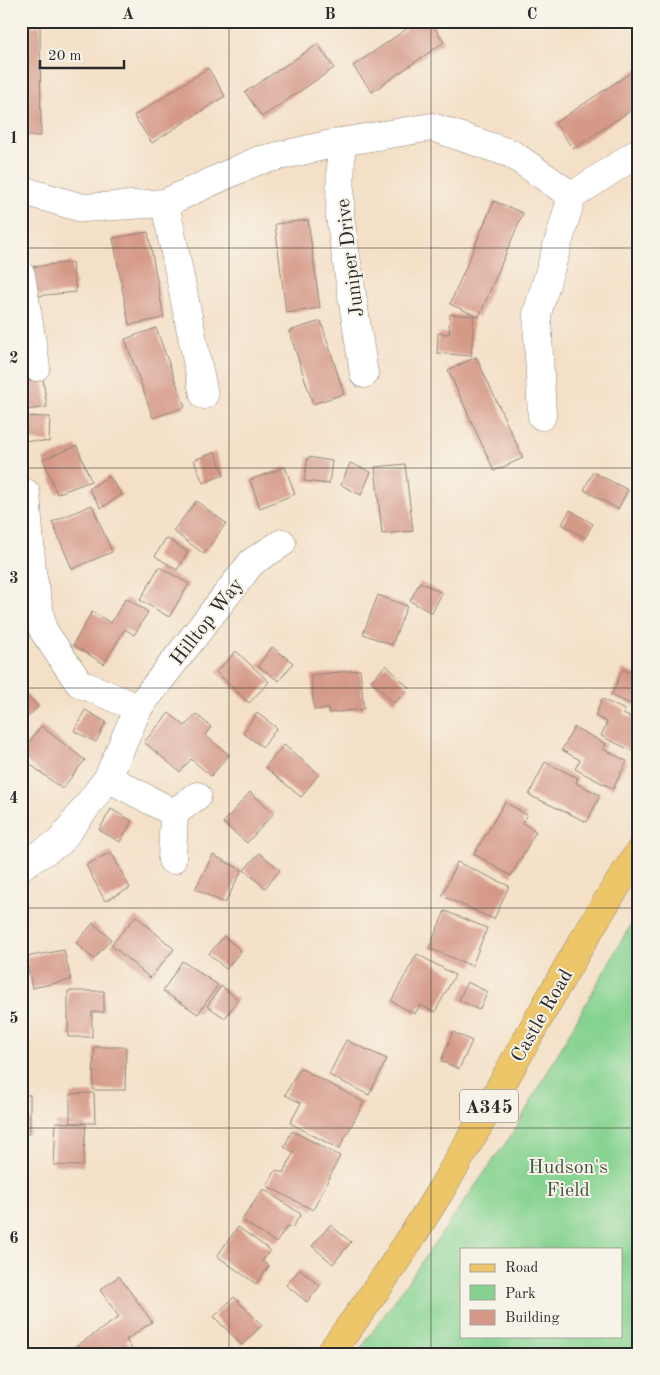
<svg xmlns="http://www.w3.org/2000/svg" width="660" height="1375" font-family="'Old Standard TT',serif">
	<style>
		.green { fill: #86d391; stroke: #587f5e; fill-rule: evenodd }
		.building { fill: #d59988 }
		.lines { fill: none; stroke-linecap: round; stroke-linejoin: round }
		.minor-casing { stroke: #908679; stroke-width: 29 }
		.major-casing { stroke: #908679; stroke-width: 29 }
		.minor { stroke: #fff; stroke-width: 28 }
		.major { stroke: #ecc669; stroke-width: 28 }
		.grid { fill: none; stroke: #2b2b2b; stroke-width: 1; stroke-opacity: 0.55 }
		.labels { text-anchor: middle; stroke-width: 4; stroke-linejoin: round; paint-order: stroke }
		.shield { fill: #f7f3e8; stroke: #686764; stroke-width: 1 }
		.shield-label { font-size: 19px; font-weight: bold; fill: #2b2b2b }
		.street-label { font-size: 20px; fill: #2b2b2b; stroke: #f7f3e8 }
		.park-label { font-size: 20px; fill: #425544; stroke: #f7f3e8 }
		.neatline { fill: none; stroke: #2b2b2b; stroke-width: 2 }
		.grid-label { font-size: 16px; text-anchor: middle; font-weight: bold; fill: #2b2b2b }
	</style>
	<rect width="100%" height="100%" fill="#f7f3e8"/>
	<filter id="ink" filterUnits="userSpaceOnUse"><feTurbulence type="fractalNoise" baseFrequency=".02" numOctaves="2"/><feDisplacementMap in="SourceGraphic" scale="10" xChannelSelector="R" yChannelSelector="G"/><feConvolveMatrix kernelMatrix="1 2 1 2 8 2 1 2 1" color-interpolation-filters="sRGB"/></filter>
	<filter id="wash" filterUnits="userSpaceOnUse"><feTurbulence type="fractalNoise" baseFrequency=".0096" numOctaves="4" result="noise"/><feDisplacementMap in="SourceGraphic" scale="20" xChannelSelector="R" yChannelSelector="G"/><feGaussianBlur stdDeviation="1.12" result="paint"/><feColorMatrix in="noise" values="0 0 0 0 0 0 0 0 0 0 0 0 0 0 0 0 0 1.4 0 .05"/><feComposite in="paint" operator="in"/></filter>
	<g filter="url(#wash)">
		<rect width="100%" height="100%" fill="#f4e0c7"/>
		<path class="green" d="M639,913V1354H357L516,1128L624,936ZM461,1249H621V1336H461Z"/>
		<g id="blocks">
			<g class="building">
				<path d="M418,21H430L444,42L372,92L353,66Z"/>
				<path d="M21,26H40L41,136H21Z"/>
				<path d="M318,44L334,68L262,117L245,92Z"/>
				<path d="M639,67V105L573,149L555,123Z"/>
				<path d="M208,68L225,96L152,143L134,116Z"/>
				<path d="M494,201L523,213L479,317L450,304Z"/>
				<path d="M308,220L320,308L286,313L275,224Z"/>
				<path d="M148,232L164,318L129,325L113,238Z"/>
				<path d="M72,262L76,292L35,296L32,267Z"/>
				<path d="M450,314L474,316L471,356L437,353L438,333L449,334Z"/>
				<path d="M321,321L344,394L313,404L289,331Z"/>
				<path d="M156,328L185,407L153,418L125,339Z"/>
				<path d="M476,357L523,458L494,471L448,370Z"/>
				<path d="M43,379L47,407L21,411V382Z"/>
				<path d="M21,416L50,417L49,442L21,440Z"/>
				<path d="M77,446L91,481L57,494L43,459Z"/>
				<path d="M215,452L224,475L203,483L194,460Z"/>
				<path d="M308,457L332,461L329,484L304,481Z"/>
				<path d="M350,463L371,472L361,495L341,485Z"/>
				<path d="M405,464L413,531L382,534L375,467Z"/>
				<path d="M285,467L295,494L260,508L250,480Z"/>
				<path d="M593,472L628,490L618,509L584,490Z"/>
				<path d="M109,476L122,495L101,508L89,489Z"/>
				<path d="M196,501L226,523L204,554L173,531Z"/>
				<path d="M92,505L112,552L72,569L52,522Z"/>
				<path d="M570,510L593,524L585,538L562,524Z"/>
				<path d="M166,538L188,552L177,570L155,556Z"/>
				<path d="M159,567L189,584L169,617L140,600Z"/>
				<path d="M420,582L442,593L432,613L410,601Z"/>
				<path d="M378,595L407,606L392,645L363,634Z"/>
				<path d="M126,598L148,612L134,635L125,629L104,664L73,645L92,612L111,623Z"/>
				<path d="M272,647L293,663L279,681L258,666Z"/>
				<path d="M236,651L269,682L249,703L216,672Z"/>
				<path d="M386,665L409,688L394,703L371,681Z"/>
				<path d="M623,669L639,676V707L611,696Z"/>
				<path d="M360,670L364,709L329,713L328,709L314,710L311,675Z"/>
				<path d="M21,689L38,707L21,723Z"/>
				<path d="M602,699L625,710L623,714L639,721V754L601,736L607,722L595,716Z"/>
				<path d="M85,710L106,722L96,742L74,731Z"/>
				<path d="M169,713L185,726L196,714L211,727L205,735L229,755L211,776L191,759L180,772L144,742Z"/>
				<path d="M257,713L277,728L263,747L243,733Z"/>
				<path d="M41,726L85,760L62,789L21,757V752Z"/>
				<path d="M574,727L606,744L603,749L627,761L613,789L575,769L580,760L562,750Z"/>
				<path d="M284,745L319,774L301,797L265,767Z"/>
				<path d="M545,762L578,778L576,783L600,795L587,822L529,795Z"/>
				<path d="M250,792L274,813L247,843L223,823Z"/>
				<path d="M505,802L527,815L522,823L536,831L511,876L474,854Z"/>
				<path d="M111,809L132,821L120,842L99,830Z"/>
				<path d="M111,852L130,888L105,901L86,865Z"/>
				<path d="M259,853L280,870L265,888L244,870Z"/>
				<path d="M213,855L242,870L225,903L195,889Z"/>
				<path d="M457,862L509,886L494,919L442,896Z"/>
				<path d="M445,911L487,928L472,966L429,948Z"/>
				<path d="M136,916L174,949L150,978L111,945Z"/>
				<path d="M93,923L111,939L94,959L76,943Z"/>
				<path d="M224,936L241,951L226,969L209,954Z"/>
				<path d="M64,950L71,980L32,988L26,957Z"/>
				<path d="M417,954L455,975L435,1012L420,1005L415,1014L391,1001Z"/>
				<path d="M182,961L218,985L198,1014L163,991Z"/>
				<path d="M467,982L488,992L479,1010L459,1000Z"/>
				<path d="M221,986L238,999L225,1018L207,1006Z"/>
				<path d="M68,991H104V1012H92V1037H68Z"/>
				<path d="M453,1032L472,1041L459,1069L441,1061Z"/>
				<path d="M346,1040L387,1059L369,1095L329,1075Z"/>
				<path d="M94,1047H126L125,1090H93Z"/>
				<path d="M300,1068L364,1102L339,1149L290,1123L301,1103L285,1095Z"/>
				<path d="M94,1093L95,1123H70V1094Z"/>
				<rect x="21" y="1095" width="9" height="39"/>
				<path d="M56,1122L86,1124L83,1166L54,1165Z"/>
				<path d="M292,1131L340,1156L313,1210L267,1186L276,1170L283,1173L294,1152L284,1147Z"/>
				<path d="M263,1189L301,1214L292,1228L287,1226L276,1243L242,1220Z"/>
				<path d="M330,1225L351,1242L333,1264L312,1246Z"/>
				<path d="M238,1227L270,1250L262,1261L269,1266L256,1284L217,1256Z"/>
				<path d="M300,1269L320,1286L307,1302L286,1285Z"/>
				<path d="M119,1276L152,1322L126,1340L133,1351L129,1354H70L68,1352L119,1317L100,1290Z"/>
				<path d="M234,1297L262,1325L242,1345L214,1317Z"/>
			</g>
		</g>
	</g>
	<g filter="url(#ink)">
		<use href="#blocks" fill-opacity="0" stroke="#908679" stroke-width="1"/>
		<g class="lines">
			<g class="minor-casing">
				<g id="minor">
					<path d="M341,142L340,217L364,374"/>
					<path d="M21,190L82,208L165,203L257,161L341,142L432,127L512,154L572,196"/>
					<path d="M165,203L204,395"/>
					<path d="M21,275L36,367"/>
					<path d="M542,416L537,314L572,196L639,152"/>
					<path d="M26,493L32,572L43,630L79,683L138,708"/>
					<path d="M108,778L174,813L172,860"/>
					<path d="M174,813L197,796"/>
					<path d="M21,866L60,842L108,778L138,708L252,562L282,543"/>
				</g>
			</g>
			<g class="major-casing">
				<path id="major" d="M329,1354C370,1301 408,1245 442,1188C509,1077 566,960 639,852"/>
			</g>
			<use href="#minor" class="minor"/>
			<use href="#major" class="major"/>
		</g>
	</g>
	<path class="grid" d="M229,21V1354M431,21V1354M21,248H639M21,468H639M21,688H639M21,908H639M21,1128H639"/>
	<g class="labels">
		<rect class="shield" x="460" y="1089.5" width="58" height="33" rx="4"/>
		<g class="shield-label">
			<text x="489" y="1113">A345</text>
		</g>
		<g class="street-label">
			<text transform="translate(349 258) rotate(-97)" y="7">Juniper Drive</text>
			<text transform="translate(206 621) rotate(-52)" y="7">Hilltop Way</text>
			<text transform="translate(541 1015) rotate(-60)" y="7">Castle Road</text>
		</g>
		<g class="park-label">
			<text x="568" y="1173">Hudson's<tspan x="568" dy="23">Field</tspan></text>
		</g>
	</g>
	<rect width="660" height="1375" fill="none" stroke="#f7f3e8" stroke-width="55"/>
	<rect x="460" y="1248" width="162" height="90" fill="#f7f3e8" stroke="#a5a39c"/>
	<rect x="470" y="1264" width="25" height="8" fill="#ecc669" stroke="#a5a39c"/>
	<text x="505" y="1272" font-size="15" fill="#2b2b2b">Road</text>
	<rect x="470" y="1285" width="25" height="15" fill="#86d391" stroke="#a5a39c"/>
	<text x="505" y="1298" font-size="15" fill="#2b2b2b">Park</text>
	<rect x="470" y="1310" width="25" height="15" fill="#d59988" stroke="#a5a39c"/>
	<text x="505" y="1322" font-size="15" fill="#2b2b2b">Building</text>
	<path d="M40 60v8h84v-8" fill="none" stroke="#2b2b2b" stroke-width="2.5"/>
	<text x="48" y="60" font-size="15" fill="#2b2b2b" stroke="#f7f3e8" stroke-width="4" paint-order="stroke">20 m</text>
	<rect x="28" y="28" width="604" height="1320" class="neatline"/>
	<g class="grid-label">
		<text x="128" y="19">A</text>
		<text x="330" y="19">B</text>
		<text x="532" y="19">C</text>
		<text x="14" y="143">1</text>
		<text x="14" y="363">2</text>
		<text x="14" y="583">3</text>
		<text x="14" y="803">4</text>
		<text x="14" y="1023">5</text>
		<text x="14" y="1243">6</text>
	</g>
</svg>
